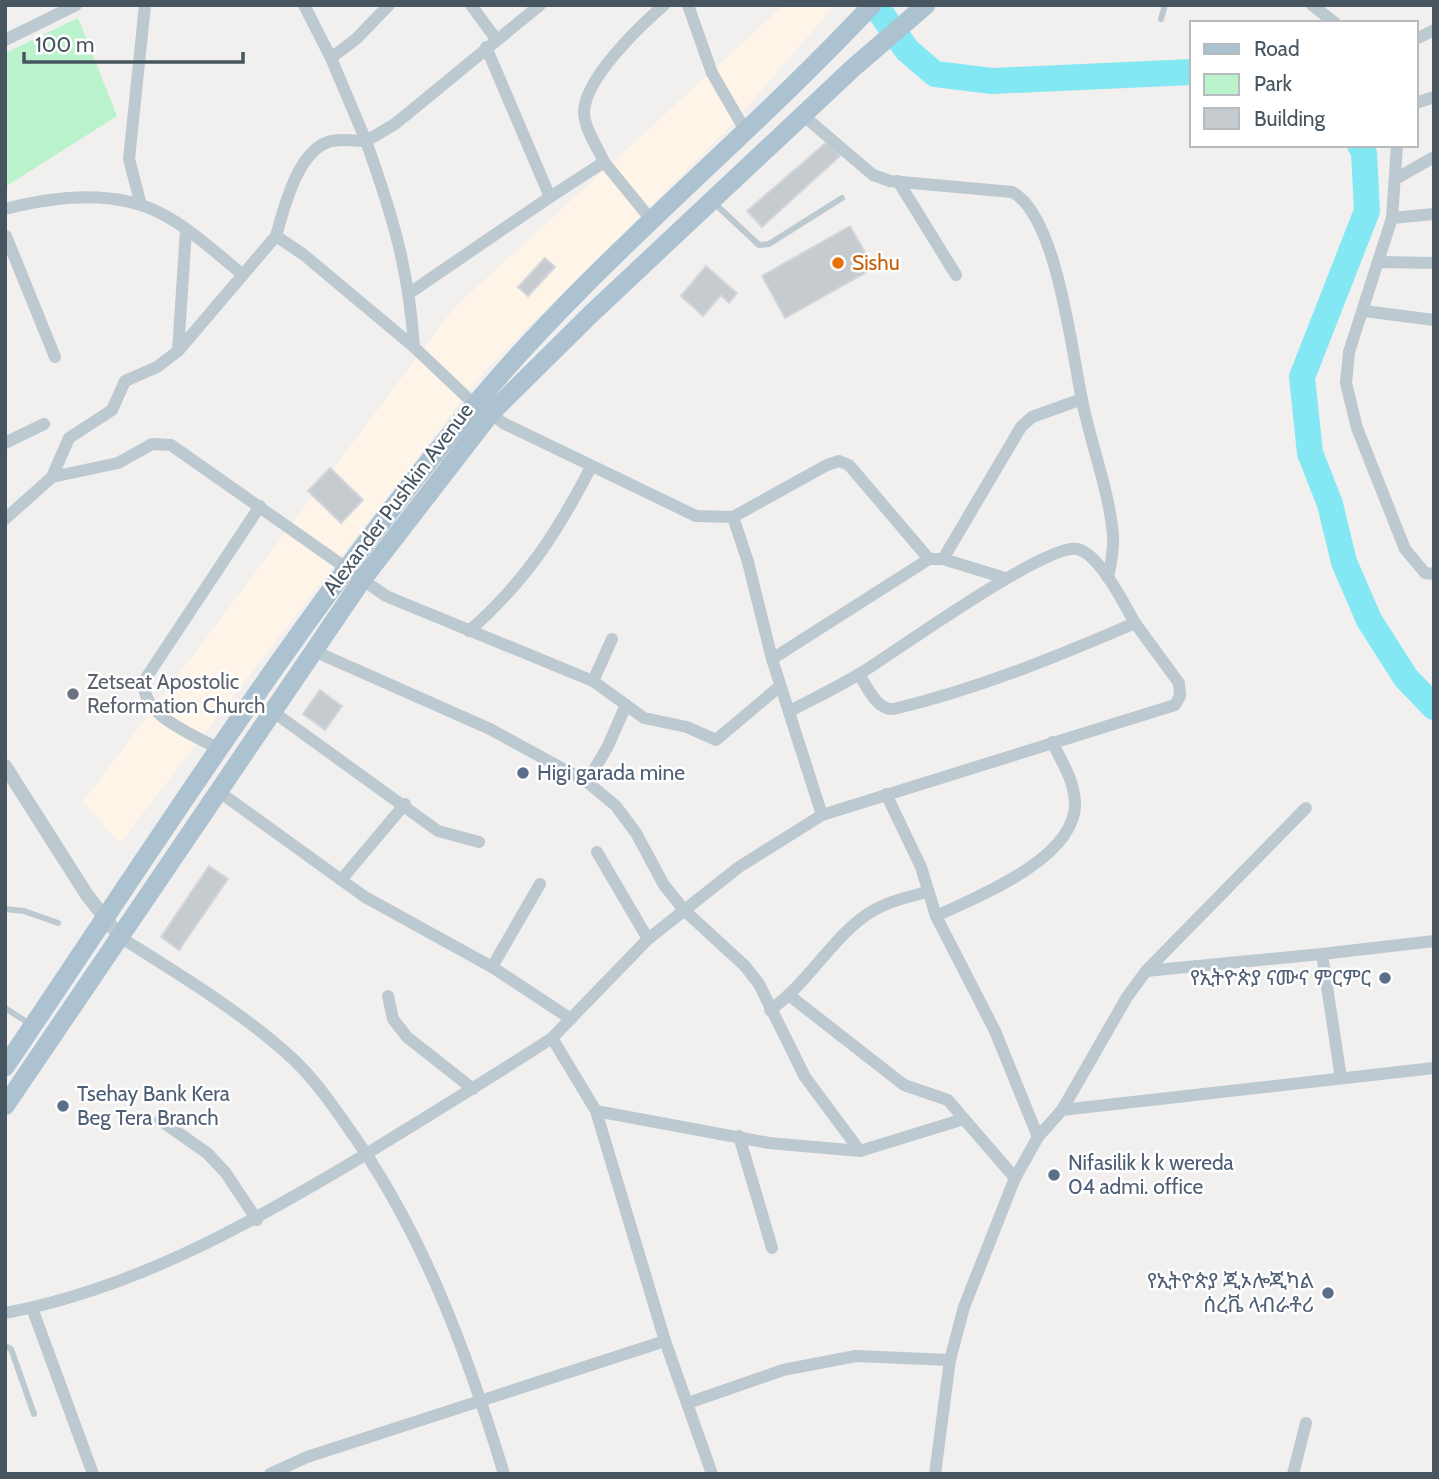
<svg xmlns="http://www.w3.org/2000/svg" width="1439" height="1479" font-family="Cabin,'Noto Sans Ethiopic',sans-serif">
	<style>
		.commercial { fill: #fef5e8 }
		.green { fill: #baf3cb }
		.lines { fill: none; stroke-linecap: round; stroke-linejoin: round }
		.river { stroke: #83e7f4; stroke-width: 26 }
		.building { fill: #c6cbd0; stroke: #d3d6db; stroke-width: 2 }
		.service { stroke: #bcc9d0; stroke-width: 6 }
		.minor { stroke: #bcc9d0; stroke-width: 12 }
		.tertiary { stroke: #bcc9d0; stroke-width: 14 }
		.primary { stroke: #adc2d1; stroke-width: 19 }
		.food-dot { fill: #e8710a; stroke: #fff; stroke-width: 2.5 }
		.worship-dot { fill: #6b7280; stroke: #fff; stroke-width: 2.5 }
		.service-dot { fill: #5c6f8a; stroke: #fff; stroke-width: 2.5 }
		.labels { text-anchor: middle; stroke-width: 5; stroke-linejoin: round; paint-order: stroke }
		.food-label { font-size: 21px; fill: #c56008; stroke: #fff; text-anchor: start }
		.street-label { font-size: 21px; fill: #46555f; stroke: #fff }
		.worship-label { font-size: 21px; fill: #5b616d; stroke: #fff; text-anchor: start }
		.service-label { font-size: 21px; fill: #4e5e75; stroke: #fff; text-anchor: start }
	</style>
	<rect width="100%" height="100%" fill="#f2efef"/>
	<path class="commercial" d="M784,5H835L725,132L485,370L120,843L83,802L454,308Z"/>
	<path class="green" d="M78,18L117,116L5,187V53Z"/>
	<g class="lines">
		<g class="river">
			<path d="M875,5L907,50L935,74L992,81L1192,72"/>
			<path d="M1360,145L1364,153L1367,211L1302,377L1310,453L1330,504L1344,562L1369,620L1406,678L1434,707"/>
		</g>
	</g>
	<g class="building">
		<path d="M828,141L840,156L762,227L747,211Z"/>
		<path d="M850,226L874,268L785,318L762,276Z"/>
		<path d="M545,258L555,267L528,296L518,287Z"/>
		<path d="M706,266L737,293L729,303L721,295L703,316L681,296Z"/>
		<path d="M330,468L363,500L341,523L308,491Z"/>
		<path d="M320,690L342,706L325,730L303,714Z"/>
		<path d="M209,866L228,879L179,950L161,937Z"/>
	</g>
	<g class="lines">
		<g class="service">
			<path d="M1161,19L1165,5"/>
			<path d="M713,202L759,245L769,244L842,198"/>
			<path d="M5,909L24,911L58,923"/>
			<path d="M5,1008L30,1024"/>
			<path d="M5,1346L11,1349L34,1414"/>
		</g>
		<g class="minor">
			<path d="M304,5L331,58"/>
			<path d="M471,5L496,39"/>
			<path d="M688,5L712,73L745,130"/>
			<path d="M1312,5L1335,23"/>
			<path d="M1416,39L1434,30"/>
			<path d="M5,40L76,5"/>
			<path d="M1416,103L1434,97"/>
			<path d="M805,117L873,175L890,181L1012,192C1057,215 1072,353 1082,400C1091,445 1109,490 1113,535C1114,549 1111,564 1108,578"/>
			<path d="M1397,145L1392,218L1349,352L1346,383L1357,428L1405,549L1425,573L1434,574"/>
			<path d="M604,162L653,222"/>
			<path d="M1397,178L1434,157"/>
			<path d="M898,181L956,275"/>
			<path d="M550,197L604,162C598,148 584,128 584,112C585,78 640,26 664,5"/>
			<path d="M141,205L129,159L145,5"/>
			<path d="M5,209C55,196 117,189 164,215C192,230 217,254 242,274"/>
			<path d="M1392,218L1434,214"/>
			<path d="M6,236L55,357"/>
			<path d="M276,236C284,208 297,153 328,142C339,138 354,141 366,141L331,58L356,39L389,5"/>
			<path d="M1380,262L1434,263"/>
			<path d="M411,292L550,197L486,47"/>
			<path d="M1364,311L1434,320"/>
			<path d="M178,351L186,230"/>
			<path d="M475,405L414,347C409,269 392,214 366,141L395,124L540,5"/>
			<path d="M491,413L503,423L696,516L733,517L748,562L772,659L822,815"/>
			<path d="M5,443L44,424"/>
			<path d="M52,477L69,438L112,410L125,381L157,367L178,351L276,236L304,255L414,347"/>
			<path d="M733,517L827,465L839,461L849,465L929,559"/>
			<path d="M5,519L52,477L118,463L152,444L171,445L386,596L593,681L644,718L687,727L716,740L780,686"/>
			<path d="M943,559L1021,427L1032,417L1082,399"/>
			<path d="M469,631C525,582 557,533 591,467"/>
			<path d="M314,651L490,729L587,782L616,806L636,833L664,885L684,910L745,966L759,984L805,1077L860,1151"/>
			<path d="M772,659L929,559H943L1005,578"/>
			<path d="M593,681L612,639"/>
			<path d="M272,711L438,831L479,842"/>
			<path d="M790,711C813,699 838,687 861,673C895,652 1046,543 1077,549C1099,553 1124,604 1135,623C1056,657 978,689 894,709C877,711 867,687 859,674"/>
			<path d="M219,749C193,734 141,716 144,681L260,506"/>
			<path d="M587,782L608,746L626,705"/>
			<path d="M218,791L365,897L492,967L571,1019"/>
			<path d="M886,794L921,867L936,916L995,1031L1038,1137"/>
			<path d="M597,852L648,939"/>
			<path d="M341,880L405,804"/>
			<path d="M936,916C977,897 1077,858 1075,802C1074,780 1061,760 1052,742"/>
			<path d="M120,937C180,975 242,1012 294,1060C314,1079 331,1103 347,1126C422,1230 467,1352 504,1474"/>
			<path d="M492,967L540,884"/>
			<path d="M1146,971L1322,954"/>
			<path d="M388,996L393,1019L407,1037L473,1089"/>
			<path d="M790,996L904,1085L948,1100L964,1119"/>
			<path d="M770,1010C806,985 828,944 862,918C881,903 904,898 927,892"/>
			<path d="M1341,1078L1322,954L1434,941"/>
			<path d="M1062,1110L1434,1068"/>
			<path d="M596,1111L769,1143L860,1151L964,1119L1015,1178"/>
			<path d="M160,1120L207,1153L225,1172L257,1220"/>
			<path d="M739,1136L772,1248"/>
			<path d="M32,1308L93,1474"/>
			<path d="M5,1313C135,1289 251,1223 363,1156C426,1117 489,1079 552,1038"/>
			<path d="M688,1403L783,1370L856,1356L950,1360"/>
			<path d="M270,1474L307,1457L665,1341"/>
			<path d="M712,1474L665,1341L596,1111L552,1038L648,939L739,867L822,815L1175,705L1180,696L1179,683L1135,623"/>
			<path d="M935,1474L950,1360L964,1307L1015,1178L1038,1137L1062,1110L1127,997L1146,971L1306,808"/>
			<path d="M1293,1474L1306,1423"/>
		</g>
		<path class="tertiary" d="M5,766L87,895L120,937"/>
		<g class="primary">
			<path d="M5,1067C156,844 300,615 473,407C593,262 743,143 872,5"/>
			<path d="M5,1106L362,580L491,413L591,314L853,68L926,5"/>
		</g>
	</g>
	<circle class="food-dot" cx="838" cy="263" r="7"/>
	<circle class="worship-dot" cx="73" cy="694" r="7"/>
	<g class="service-dot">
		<circle cx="523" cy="773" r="7"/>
		<circle cx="1385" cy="978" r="7"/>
		<circle cx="63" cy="1106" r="7"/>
		<circle cx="1054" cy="1175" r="7"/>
		<circle cx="1328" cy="1293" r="7"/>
	</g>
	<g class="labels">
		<g class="food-label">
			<text x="852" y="270">Sishu</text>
		</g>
		<g class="street-label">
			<text transform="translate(398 499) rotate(-53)" y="7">Alexander Pushkin Avenue</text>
		</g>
		<g class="worship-label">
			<text x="87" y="689">Zetseat Apostolic<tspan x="87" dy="24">Reformation Church</tspan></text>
		</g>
		<g class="service-label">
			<text x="537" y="780">Higi garada mine</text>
			<text x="1371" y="985" text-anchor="end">የኢትዮጵያ ናሙና ምርምር</text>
			<text x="77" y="1101">Tsehay Bank Kera<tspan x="77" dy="24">Beg Tera Branch</tspan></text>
			<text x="1068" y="1170">Nifasilik k k wereda<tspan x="1068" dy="24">04 admi. office</tspan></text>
			<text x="1314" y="1288" text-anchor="end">የኢትዮጵያ ጂኦሎጂካል<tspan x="1314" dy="24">ሰረቬ ላብራቶሪ</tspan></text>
		</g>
	</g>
	<rect width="1439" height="1479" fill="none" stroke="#46555f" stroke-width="14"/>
	<rect x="1190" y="21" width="228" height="126" fill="#ffffff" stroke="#b5bbbf" stroke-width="2"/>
	<rect x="1204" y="44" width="35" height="10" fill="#adc2d1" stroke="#b5bbbf" stroke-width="2"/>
	<text x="1254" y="56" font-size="21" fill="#46555f">Road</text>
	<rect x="1204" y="74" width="35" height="21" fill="#baf3cb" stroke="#b5bbbf" stroke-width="2"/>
	<text x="1254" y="91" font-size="21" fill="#46555f">Park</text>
	<rect x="1204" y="108" width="35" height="21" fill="#c6cbd0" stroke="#b5bbbf" stroke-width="2"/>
	<text x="1254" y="126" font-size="21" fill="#46555f">Building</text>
	<path d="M24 52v10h219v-10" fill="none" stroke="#46555f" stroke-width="3.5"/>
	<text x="35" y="52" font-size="21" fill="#46555f" stroke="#ffffff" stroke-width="5" paint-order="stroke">100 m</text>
</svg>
